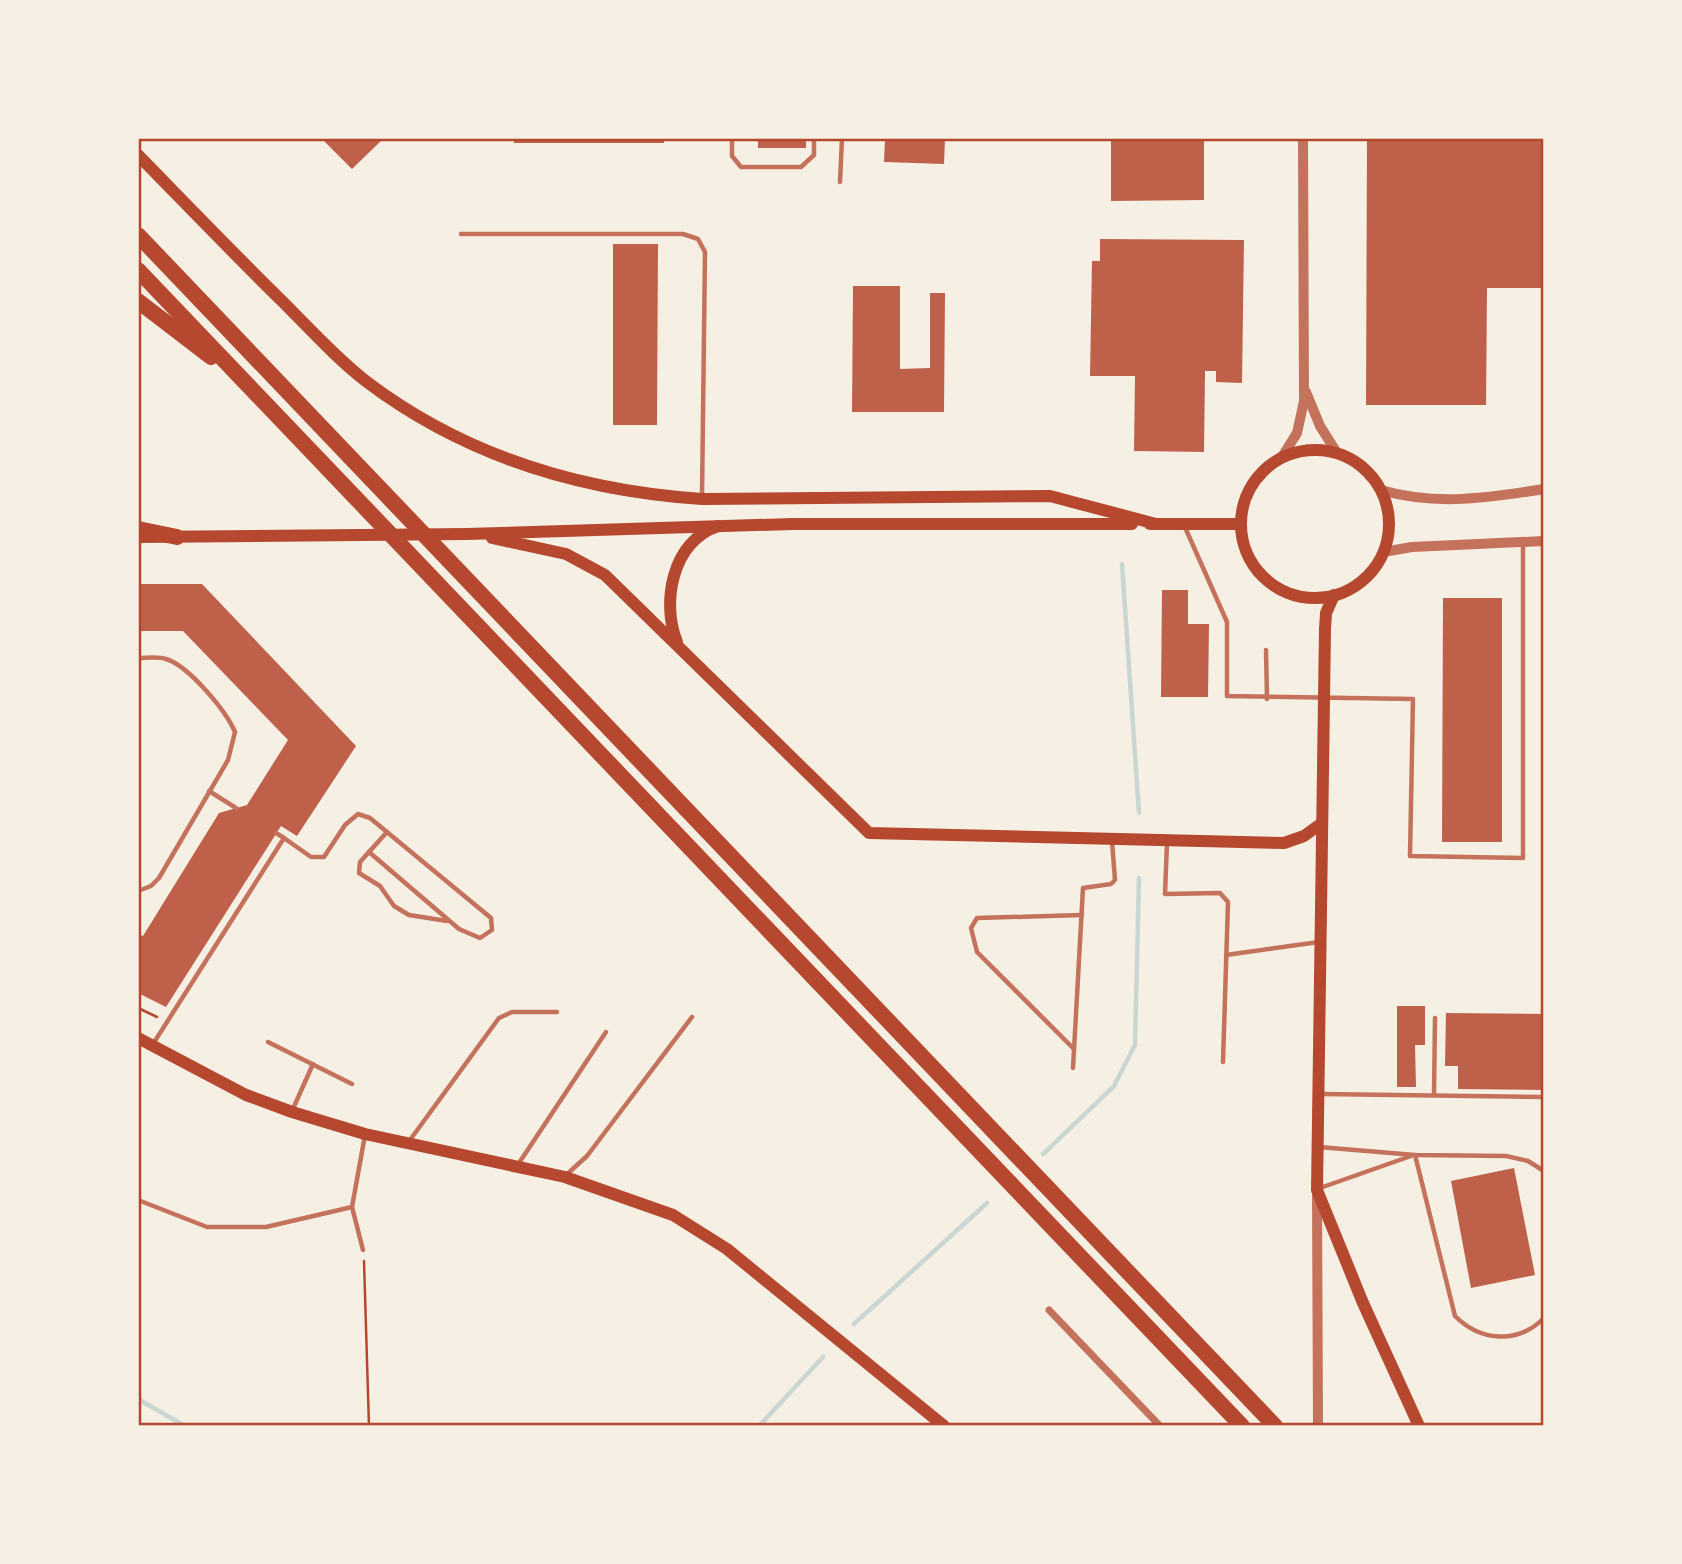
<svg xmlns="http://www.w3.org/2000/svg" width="1682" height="1564" font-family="Roboto,sans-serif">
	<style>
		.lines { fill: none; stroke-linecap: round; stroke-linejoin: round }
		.stream { stroke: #c9d6d2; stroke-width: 4.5 }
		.building { fill: #bf614a }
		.path { stroke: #b5482f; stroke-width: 2.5 }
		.service { stroke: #c5725c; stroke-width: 4.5 }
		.minor { stroke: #c5725c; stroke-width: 7 }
		.tertiary { stroke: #c5725c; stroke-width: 10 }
		.secondary { stroke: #b5482f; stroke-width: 12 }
		.motorway { stroke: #b5482f; stroke-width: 16 }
		.neatline { fill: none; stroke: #b5482f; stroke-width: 2.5 }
	</style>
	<rect width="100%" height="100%" fill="#f6efe4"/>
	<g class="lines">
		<g class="stream">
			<path d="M1122,564L1139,813"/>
			<path d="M1043,1154L1114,1086L1135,1045L1139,878"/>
			<path d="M854,1324L987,1203"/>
			<path d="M138,1399L185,1426"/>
			<path d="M759,1426L823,1357"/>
		</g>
	</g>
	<g class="building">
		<path d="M321,138H384L352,169Z"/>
		<rect x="514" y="138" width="150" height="5"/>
		<rect x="758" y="138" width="48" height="10"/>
		<path d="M885,138H945L944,164L884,162Z"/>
		<path d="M1111,138H1204V200L1111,201Z"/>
		<path d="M1367,138H1544V288H1487L1486,405H1366Z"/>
		<path d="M1100,239L1244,240L1242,383L1216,382V371H1205L1204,452L1134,451L1135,376H1090L1092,261H1100Z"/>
		<path d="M613,244H658L657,425H613Z"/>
		<path d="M853,286H900V369L930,368V293H945L944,412H852Z"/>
		<path d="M138,584H202L356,746L297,836L281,826L166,1007L138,993V934L143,936L219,813L247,805L288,740L183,631H138Z"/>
		<path d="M1162,590H1188V624H1209L1208,697H1161Z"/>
		<path d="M1443,598H1502V842H1442Z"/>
		<path d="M1397,1006H1425V1045H1415L1416,1087H1397Z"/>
		<path d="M1446,1013L1544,1014V1090L1458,1089V1066H1445Z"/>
		<path d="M1514,1168L1535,1275L1471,1288L1451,1181Z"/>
	</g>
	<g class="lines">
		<g class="path">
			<path d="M138,1008L157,1017"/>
			<path d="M364,1261L369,1426"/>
		</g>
		<g class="service">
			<path d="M732,138V156L741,167H801L814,155V138"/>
			<path d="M840,182L842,138"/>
			<path d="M461,234H683L698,239L705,252L702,498"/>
			<path d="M1184,525L1227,622V696L1413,699L1410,856L1523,858V544"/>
			<path d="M1266,650L1267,699"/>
			<path d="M138,658C147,658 158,656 166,659C189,666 226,711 235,732L228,760L159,878L151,886L138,891"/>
			<path d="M209,791L236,808"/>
			<path d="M387,832L360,862L359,873L380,886L394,906L409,915L447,921"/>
			<path d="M284,838L311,857H324L345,825L358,814L370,818L491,918L492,930L480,938L459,929L369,852"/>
			<path d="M1167,843L1165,894L1220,893L1228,902L1223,1062"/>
			<path d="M1226,955L1319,942"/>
			<path d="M268,1042L352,1084"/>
			<path d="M153,1044L284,838L276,833"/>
			<path d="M1074,1049L977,952L971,928L977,918L1082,915"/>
			<path d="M1073,1068L1083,888L1111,884L1115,880L1112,841"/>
			<path d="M1321,1094L1544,1097"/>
			<path d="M1434,1095L1435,1018"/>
			<path d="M292,1111L313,1064"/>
			<path d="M410,1140L499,1018L512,1012H557"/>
			<path d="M1319,1147L1415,1155L1506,1156L1528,1161L1544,1171"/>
			<path d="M1415,1155L1455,1316C1480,1341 1517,1345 1544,1318"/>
			<path d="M519,1163L606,1032"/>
			<path d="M565,1176L587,1156L692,1017"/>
			<path d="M1320,1188L1411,1156"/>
			<path d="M138,1200L207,1227H266L352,1207"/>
			<path d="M363,1250L352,1207L365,1135"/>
		</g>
		<path class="minor" d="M1049,1310L1160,1426"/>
		<g class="tertiary">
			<path d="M1306,392L1320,426L1337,453"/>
			<path d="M1282,457L1297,433L1304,401L1303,138"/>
			<path d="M1381,490C1436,506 1488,498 1544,489"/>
			<path d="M1383,552L1412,547L1544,541"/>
			<path d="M1317,1194L1318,1426"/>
		</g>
		<g class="secondary">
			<path d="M138,155C186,204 234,254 283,302C310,329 337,359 367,382C465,456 582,491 702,499L1050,496L1156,524"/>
			<circle cx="1315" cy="524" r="74"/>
			<path d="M1150,524H1241"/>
			<path d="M138,537L467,534L792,524H1132"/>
			<path d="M492,538L566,554L605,575L869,833L1284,843L1304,836L1322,823"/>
			<path d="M1334,595L1326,613L1325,629L1317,1190L1363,1303L1419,1426"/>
			<path d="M677,642C661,603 672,541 718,526"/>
			<path d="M138,1038L246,1095L292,1112L365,1134L565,1177L673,1215L727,1249L944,1426"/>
		</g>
		<g class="motorway">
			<path d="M138,235L1275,1426"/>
			<path d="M138,270L1242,1426"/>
			<path d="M138,301L211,357"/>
			<path d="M138,529L177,537"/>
		</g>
	</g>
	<rect width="1682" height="1564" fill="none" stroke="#f6efe4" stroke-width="280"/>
	<rect x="140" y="140" width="1402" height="1284" class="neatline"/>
</svg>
